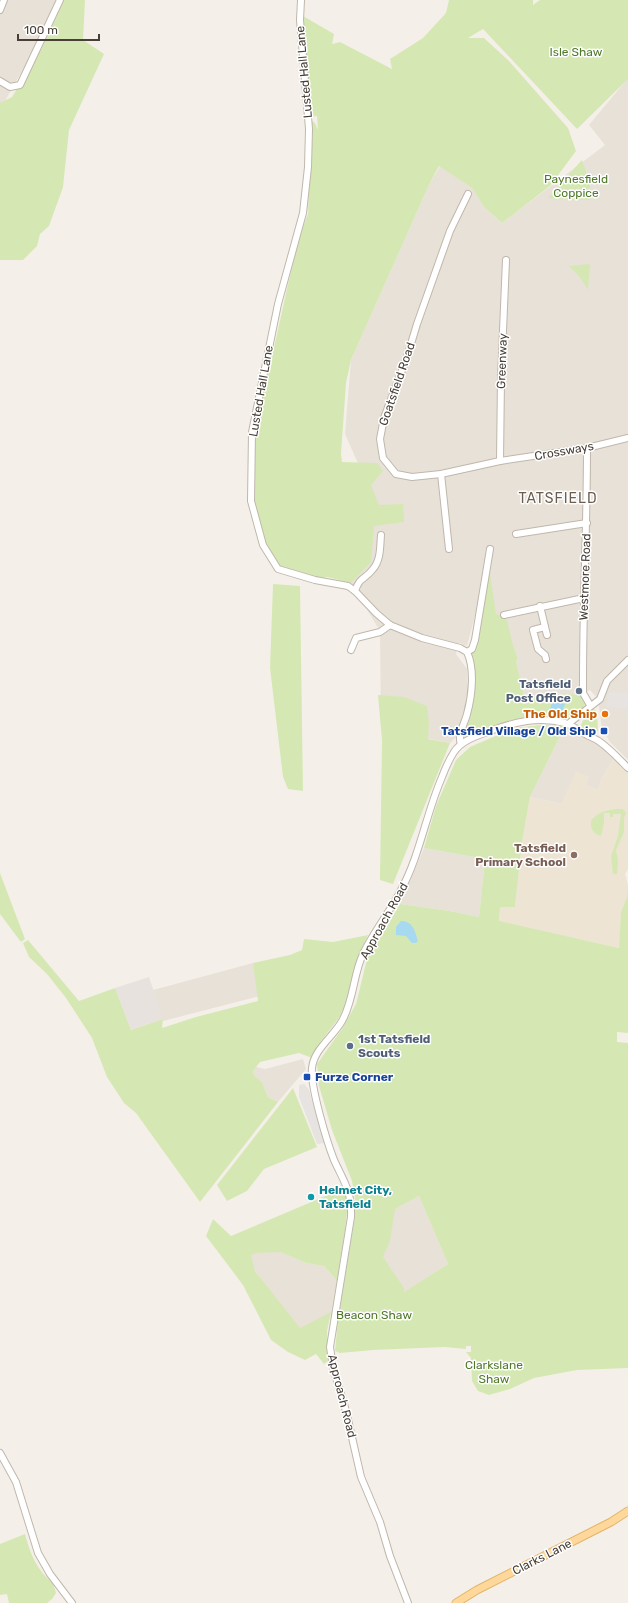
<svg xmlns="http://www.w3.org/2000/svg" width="628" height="1603" font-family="Rubik,sans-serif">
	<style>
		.residential { fill: #e8e1d7 }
		.industrial { fill: #e7e2de }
		.education { fill: #ede4d4 }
		.green { fill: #d5e8b3; fill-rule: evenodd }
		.parking { fill: #e6e3e1 }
		.water { fill: #a7d9f0 }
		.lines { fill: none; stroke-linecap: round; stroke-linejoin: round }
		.minor-casing { stroke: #c0b7ac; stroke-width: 8 }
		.major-casing { stroke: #e3b369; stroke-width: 9 }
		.minor { stroke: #fff; stroke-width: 6 }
		.major { stroke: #fdd89a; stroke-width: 7 }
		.service-dot { fill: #5c6f8a; stroke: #fff; stroke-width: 1.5 }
		.food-dot { fill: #e8710a; stroke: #fff; stroke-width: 1.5 }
		.transit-dot { fill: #1a4fb4; stroke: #fff; stroke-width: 1.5 }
		.education-dot { fill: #8d6e63; stroke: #fff; stroke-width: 1.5 }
		.culture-dot { fill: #0f9aa8; stroke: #fff; stroke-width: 1.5 }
		.labels { text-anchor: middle; stroke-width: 3; stroke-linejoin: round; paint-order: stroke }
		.park-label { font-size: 12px; fill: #507a2b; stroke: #fff }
		.street-label { font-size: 12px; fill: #484038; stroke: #fff }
		.service-label { font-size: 12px; font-weight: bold; fill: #4e5e75; stroke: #fff; text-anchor: end }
		.food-label { font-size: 12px; font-weight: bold; fill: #c56008; stroke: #fff; text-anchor: end }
		.transit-label { font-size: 12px; font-weight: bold; fill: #164399; stroke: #fff; text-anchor: end }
		.education-label { font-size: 12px; font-weight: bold; fill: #785e54; stroke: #fff; text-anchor: end }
		.culture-label { font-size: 12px; font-weight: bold; fill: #0d838f; stroke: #fff; text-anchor: start }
		.quarter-label { font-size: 14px; letter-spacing: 1px; fill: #6b5d4f; stroke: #fff }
	</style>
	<rect width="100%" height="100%" fill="#f4f0e9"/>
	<g class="residential">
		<path d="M0,0H57L36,46L0,110Z"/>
		<path d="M628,78V760L610,742L602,729L598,699L590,690L581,695L568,694L525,699L516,661L518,659L512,641L496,614L483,572L477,608L467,646L459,643L456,654L467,669L468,695L459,734L450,743L381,729L380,631L351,583L376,504L345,434L351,360L429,185L440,166L472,188L484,207L502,223L605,145L589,125Z"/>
		<path d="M565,726L599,743L614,758L602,778L598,790L586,785L561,804L530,797Z"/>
		<path d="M424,848L485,859L479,917L450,911L400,904Z"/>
		<path d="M253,963L260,996L163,1021L153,990Z"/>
		<path d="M303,1059L306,1069L278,1102L268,1097L262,1082L254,1075L253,1071L256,1067L265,1069Z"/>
		<path d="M419,1196L448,1264L403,1293L363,1226Z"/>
		<path d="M242,1252H280L306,1263L324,1266L337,1281L330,1318L299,1333Z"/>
	</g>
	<path class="industrial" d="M149,977L163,1019L131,1030L115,988Z"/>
	<path class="education" d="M614,758L628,771V869L625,874L628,885L627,897L621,912L620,948L499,922L500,907H515L522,842L530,797L561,804L576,771L589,777L586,785L598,790L602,778Z"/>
	<g class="green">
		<path d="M64,0H85L83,40L104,54L69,130L63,187L49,226L40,234L37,246L23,260H0V103L12,97L42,48Z"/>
		<path d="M449,0H533V5L540,0H628V79L577,129L483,29L468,38H484L509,61L568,128L576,151L550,186L502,223L484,207L472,188L439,166L429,185L351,360L346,383L341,454L342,462L377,463L383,471L371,485L379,505L403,504L404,522L374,526L371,562L351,583L327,577L321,578L280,566L265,541L254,500L255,434L287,289L299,238L308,214L311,120L315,123L318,130L317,116L310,117L303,16L334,34L332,44L340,42L392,69L390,59L423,38L446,13Z"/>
		<path d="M582,160L590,184V200L548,198Z"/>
		<path d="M590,264L588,290L580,277L569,266Z"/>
		<path d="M486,573H490L496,614L506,617L512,641L518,659L516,661L525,699L568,694L581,695L586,703L574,721C560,719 547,716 533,717C510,717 486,730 465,738L463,736C465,728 469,720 471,712C474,696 478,664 470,650Z"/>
		<path d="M273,584L300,586L303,791L288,789L283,777L270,668Z"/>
		<path d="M378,695L404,697L427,706L429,724L428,739L450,743L393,884L380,880L382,740Z"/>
		<path d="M592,708L597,711L598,731L593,733L583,729L581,725L588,709Z"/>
		<path d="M540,725L565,726L530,797L522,842L515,907H500L499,921L619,948L621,912L627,897L628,885V1033L617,1032V1042L628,1043V1368L577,1370L534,1378L510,1389L489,1395L478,1391L472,1381L471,1358L466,1352H471V1346H466V1349L445,1347L373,1350L340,1353L335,1351L338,1320L355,1216V1199L352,1181L332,1130L319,1086L317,1064L342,1029L356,1004L368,955L381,937L400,904L450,911L479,917L485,859L424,848L436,806L456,760L470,747L514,728ZM419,1196L448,1264L404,1292V1288L383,1257L390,1241L395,1209Z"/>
		<path d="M622,809L624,810L626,813L624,818V832L616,850L618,860L617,874H613L611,856L618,836L621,814H613V817H610V813H604V823L601,836C594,834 590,829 591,821C598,811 610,809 622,809Z"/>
		<path d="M0,873L25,939L21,942L0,914Z"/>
		<path d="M368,935L357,959L348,1001L338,1019L321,1041L312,1058L299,1053L260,1062L253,1071L254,1075L262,1082L268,1097L278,1102L200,1202L136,1113L124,1103L107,1077L92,1038L66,998L47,974L29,957L23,943L28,940L79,1001L115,988L131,1030L163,1019L162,1028L196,1017L258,1001L253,963L290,955L302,950L304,939L333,942Z"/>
		<path d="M293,1088L317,1147L264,1169L247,1191L227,1201L217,1185Z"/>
		<path d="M342,1189L348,1204L345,1230L337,1281L324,1266L306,1263L280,1252L257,1253L251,1255L255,1271L300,1328L331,1312L327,1331L328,1361L324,1364L316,1354L305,1360L288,1352L271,1340L243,1285L206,1236L213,1219L231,1236Z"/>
		<path d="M25,1534C30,1553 37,1571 53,1583L56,1593L52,1599L47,1603H9L7,1594L0,1595V1544Z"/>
	</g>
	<g class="parking">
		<path d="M610,692L628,693V709L606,706Z"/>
		<path d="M304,1084L309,1090L325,1143L317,1144L299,1097V1085Z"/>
	</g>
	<g class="water">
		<path d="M555,700H561L563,704H565L563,710L556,712L550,709L552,702Z"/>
		<path d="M401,921C413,921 415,931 418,941L416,943H412L406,936L396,935V927Z"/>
	</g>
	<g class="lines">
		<g class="minor-casing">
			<g id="minor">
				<path d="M301,0L300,20L309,129L308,167L303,213L278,304L252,432L251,501L263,545L278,569L315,580L348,586L355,591L376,613L390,625L422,638L460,648L467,652C475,669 472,696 467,714C465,723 457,735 461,744"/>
				<path d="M0,10L4,0"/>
				<path d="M0,81L10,87L20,85L60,0"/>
				<path d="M468,194L450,231L417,324L407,357L384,418L380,439L383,458L396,474L412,477L441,474L500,461L587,448L628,438"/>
				<path d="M587,448C587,525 583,603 583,681V693L590,705"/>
				<path d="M500,461L501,378L506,260"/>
				<path d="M441,474L449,549"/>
				<path d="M516,534L587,523"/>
				<path d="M355,591C360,576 365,580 373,569C381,560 380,546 381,535"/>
				<path d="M540,606L545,627L533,630L538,649L545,655L546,659"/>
				<path d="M504,615L584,598"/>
				<path d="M545,627L547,635"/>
				<path d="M351,650L356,638L380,632L390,625"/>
				<path d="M467,652L472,649L475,640L490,549"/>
				<path d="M568,724L600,699L607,681L628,660"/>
				<path d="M0,1453L16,1482L38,1553L50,1574L72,1603"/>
				<path d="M408,1603L390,1556L380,1522L361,1477L346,1411L333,1367L330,1347L351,1217C352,1191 344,1182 334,1160C327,1142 310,1086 312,1068C314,1049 333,1037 342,1021C354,1000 353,975 363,954C374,931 390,912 401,890C420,855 426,814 442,777C445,769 449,760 454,752C462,740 477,736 490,731C514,722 539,716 565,723C573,726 580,731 587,735C591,737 596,739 600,742C610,749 619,759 628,768"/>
			</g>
		</g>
		<g class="major-casing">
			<path id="major" d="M456,1603L477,1590L611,1522L628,1511"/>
		</g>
		<use href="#minor" class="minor"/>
		<use href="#major" class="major"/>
	</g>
	<g class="service-dot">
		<circle cx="579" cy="691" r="4"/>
		<circle cx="350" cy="1046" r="4"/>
	</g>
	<circle class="food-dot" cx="605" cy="714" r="4"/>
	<g class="transit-dot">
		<rect x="600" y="727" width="8" height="8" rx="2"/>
		<rect x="303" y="1073" width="8" height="8" rx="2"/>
	</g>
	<circle class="education-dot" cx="574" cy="855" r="4"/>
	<circle class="culture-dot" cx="311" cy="1197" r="4"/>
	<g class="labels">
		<g class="park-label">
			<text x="576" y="56">Isle Shaw</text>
			<text x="576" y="183">Paynesfield<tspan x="576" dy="14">Coppice</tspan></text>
			<text x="374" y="1319">Beacon Shaw</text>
			<text x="494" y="1369">Clarkslane<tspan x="494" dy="14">Shaw</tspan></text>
		</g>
		<g class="street-label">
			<text transform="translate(304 72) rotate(-95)" y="4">Lusted Hall Lane</text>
			<text transform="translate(502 361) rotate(-88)" y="4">Greenway</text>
			<text transform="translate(397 384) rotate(-71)" y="4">Goatsfield Road</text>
			<text transform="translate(261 391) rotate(-80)" y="4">Lusted Hall Lane</text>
			<text transform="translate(564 451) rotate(-10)" y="4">Crossways</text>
			<text transform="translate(585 577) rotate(-88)" y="4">Westmore Road</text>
			<text transform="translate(384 921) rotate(-61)" y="4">Approach Road</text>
			<text transform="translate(342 1396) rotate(76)" y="4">Approach Road</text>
			<text transform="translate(542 1557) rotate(-27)" y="4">Clarks Lane</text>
		</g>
		<g class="service-label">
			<text x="571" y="688">Tatsfield<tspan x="571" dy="14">Post Office</tspan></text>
			<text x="358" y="1043" text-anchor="start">1st Tatsfield<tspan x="358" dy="14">Scouts</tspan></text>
		</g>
		<g class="food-label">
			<text x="597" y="718">The Old Ship</text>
		</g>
		<g class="transit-label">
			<text x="596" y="735">Tatsfield Village / Old Ship</text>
			<text x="315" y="1081" text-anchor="start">Furze Corner</text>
		</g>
		<g class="education-label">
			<text x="566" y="852">Tatsfield<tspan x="566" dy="14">Primary School</tspan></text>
		</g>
		<g class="culture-label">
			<text x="319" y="1194">Helmet City,<tspan x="319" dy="14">Tatsfield</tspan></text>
		</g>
		<g class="quarter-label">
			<text x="558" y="503">TATSFIELD</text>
		</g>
	</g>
	<path d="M18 34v6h81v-6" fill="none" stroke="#484038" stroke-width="2"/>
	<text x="24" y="34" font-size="12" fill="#484038" stroke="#ffffff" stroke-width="3" paint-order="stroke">100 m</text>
</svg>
